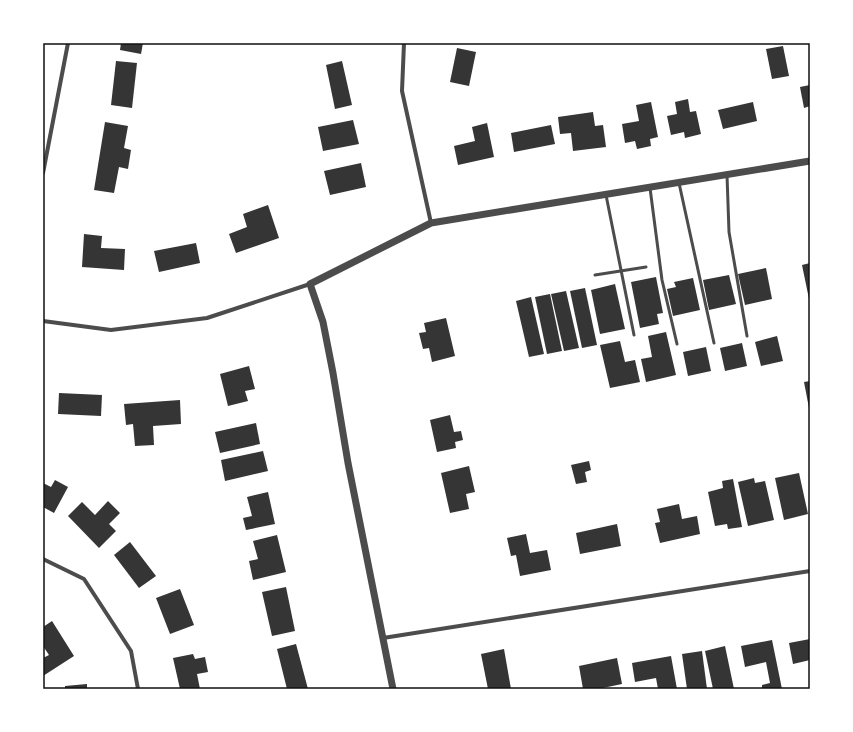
<svg xmlns="http://www.w3.org/2000/svg" width="853" height="732" font-family="Lato,sans-serif">
	<style>
		.building { fill: #353535 }
		.lines { fill: none; stroke-linecap: round; stroke-linejoin: round }
		.service { stroke: #4c4c4c; stroke-width: 3 }
		.minor { stroke: #4c4c4c; stroke-width: 4 }
		.tertiary { stroke: #4c4c4c; stroke-width: 7 }
		.neatline { fill: none; stroke: #111; stroke-width: 1.5 }
	</style>
	<rect width="100%" height="100%" fill="#fff"/>
	<g class="building">
		<path d="M121,43H143L141,54L120,50Z"/>
		<path d="M783,46L789,76L772,79L766,49Z"/>
		<path d="M457,48L476,52L469,86L450,82Z"/>
		<path d="M116,61L137,63L132,108L111,105Z"/>
		<path d="M342,61L352,105L335,109L326,65Z"/>
		<path d="M810,85V106L804,108L800,87Z"/>
		<path d="M688,99L690,112L696,111L701,134L685,138L684,132L671,135L667,116L677,114L675,102Z"/>
		<path d="M651,102L658,137L650,139L651,146L637,149L635,141L625,143L622,124L639,121L636,105Z"/>
		<path d="M753,102L757,121L723,129L718,110Z"/>
		<path d="M593,112L595,126L603,125L606,147L573,151L571,133L560,134L558,117Z"/>
		<path d="M353,120L359,144L323,151L318,127Z"/>
		<path d="M105,122L128,126L124,148L131,150L128,169L119,167L114,193L94,190Z"/>
		<path d="M487,123L494,157L458,165L454,146L475,141L472,127Z"/>
		<path d="M551,125L555,144L514,152L511,133Z"/>
		<path d="M361,163L366,187L330,195L324,171Z"/>
		<path d="M268,205L279,238L236,253L229,234L247,227L243,214Z"/>
		<path d="M84,234L102,236L101,248L125,249L124,270L82,267Z"/>
		<path d="M196,243L200,263L159,272L154,251Z"/>
		<path d="M810,263V299H809L802,265Z"/>
		<path d="M766,268L772,299L745,305L738,274Z"/>
		<path d="M729,275L736,304L709,310L703,280Z"/>
		<path d="M656,277L663,313L657,314L659,324L640,328L631,282Z"/>
		<path d="M693,278L700,310L673,316L667,289L676,287L674,282Z"/>
		<path d="M615,284L625,329L600,334L591,290Z"/>
		<path d="M585,288L597,345L582,348L570,291Z"/>
		<path d="M566,291L579,348L564,351L551,294Z"/>
		<path d="M550,294L562,351L547,354L535,297Z"/>
		<path d="M531,297L544,354L529,357L516,301Z"/>
		<path d="M446,318L455,356L432,362L429,348L423,349L419,333L426,332L424,323Z"/>
		<path d="M666,332L676,375L646,382L641,359L652,357L648,336Z"/>
		<path d="M777,336L783,361L761,366L755,342Z"/>
		<path d="M620,341L625,362L635,360L640,382L610,388L600,345Z"/>
		<path d="M742,343L747,366L725,371L720,348Z"/>
		<path d="M706,347L711,371L688,376L683,352Z"/>
		<path d="M249,366L255,389L245,391L248,401L228,406L220,374Z"/>
		<path d="M810,381V408H809L804,382Z"/>
		<path d="M59,393L102,395L101,416L58,414Z"/>
		<path d="M180,400L181,424L153,426L154,445L135,446L133,424L126,425L124,404Z"/>
		<path d="M450,415L454,432L461,431L463,440L455,442L456,448L437,452L430,420Z"/>
		<path d="M256,423L260,444L220,453L215,432Z"/>
		<path d="M263,451L268,471L225,481L221,460Z"/>
		<path d="M589,461L591,470L585,472L587,482L576,484L571,465Z"/>
		<path d="M469,466L475,492L466,494L469,509L450,513L441,473Z"/>
		<path d="M799,473L808,514L784,520L775,478Z"/>
		<path d="M754,478L755,483L765,481L774,520L748,526L738,482Z"/>
		<path d="M733,479L742,527L728,529L727,524L715,526L708,492L723,488L722,481Z"/>
		<path d="M55,480L68,487L54,513L43,507V483L51,487Z"/>
		<path d="M268,492L275,524L246,530L243,518L252,516L247,497Z"/>
		<path d="M108,501L120,513L109,524L116,531L99,548L68,516L82,502L95,515Z"/>
		<path d="M679,504L682,519L697,516L700,534L660,543L655,523L660,522L657,509Z"/>
		<path d="M617,524L621,546L580,554L576,533Z"/>
		<path d="M526,534L530,553L547,550L551,570L520,576L516,555L511,556L507,538Z"/>
		<path d="M277,535L286,572L253,580L249,561L258,559L253,541Z"/>
		<path d="M130,542L156,576L139,588L114,555Z"/>
		<path d="M286,587L295,631L272,636L262,592Z"/>
		<path d="M180,589L194,625L170,634L156,598Z"/>
		<path d="M52,621L74,656L43,676V658L49,655L43,646V627Z"/>
		<path d="M810,639V660L793,664L789,643Z"/>
		<path d="M772,640L782,689H762V685L770,683L766,662L745,667L741,646Z"/>
		<path d="M296,644L308,689H287L277,649Z"/>
		<path d="M725,646L734,689H713L705,651Z"/>
		<path d="M504,649L511,689H488L481,654Z"/>
		<path d="M702,651L707,689H687L682,654Z"/>
		<path d="M193,654L195,659L205,657L208,672L197,674L200,689H180L173,658Z"/>
		<path d="M671,656L677,689H658L656,678L635,682L632,663Z"/>
		<path d="M617,658L622,684L598,689H583L579,666Z"/>
		<path d="M87,684V689H65V686Z"/>
	</g>
	<g class="lines">
		<g class="service">
			<path d="M727,175L729,232L747,336"/>
			<path d="M679,183L714,343"/>
			<path d="M650,188L662,280L677,344"/>
			<path d="M606,195L634,335"/>
			<path d="M595,275L646,267"/>
		</g>
		<g class="minor">
			<path d="M404,43L402,91L431,223"/>
			<path d="M43,173L68,43"/>
			<path d="M43,321L111,330L207,318L310,284"/>
			<path d="M43,559L84,579L131,651L138,689"/>
			<path d="M383,638L810,571"/>
		</g>
		<path class="tertiary" d="M393,689L348,463L333,373L323,322L310,284L431,223L810,161"/>
	</g>
	<rect width="853" height="732" fill="none" stroke="#ffffff" stroke-width="88"/>
	<rect x="44" y="44" width="765" height="644" class="neatline"/>
</svg>
